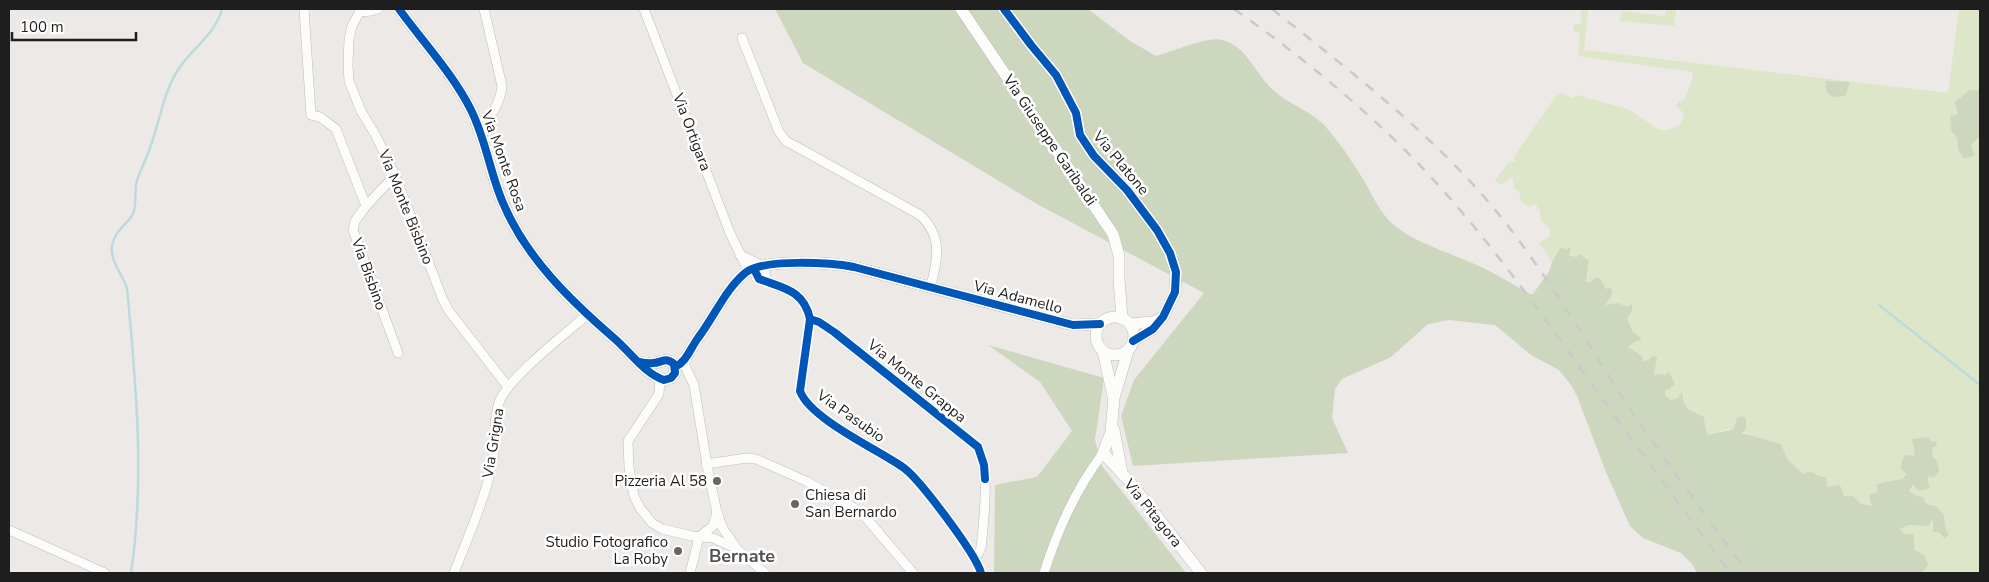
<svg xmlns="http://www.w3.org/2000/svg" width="1989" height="582" font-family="'Nunito Sans',sans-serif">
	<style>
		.grass { fill: #dde6c8 }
		.forest { fill: #ccd7be }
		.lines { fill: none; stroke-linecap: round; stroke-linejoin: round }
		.stream { stroke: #bddadc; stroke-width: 2.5 }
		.minor-casing { stroke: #bfbebd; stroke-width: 10 }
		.tertiary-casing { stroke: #bfbebd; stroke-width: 12 }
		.minor { stroke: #fcfcfb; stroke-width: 9 }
		.tertiary { stroke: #fcfcfb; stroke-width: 11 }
		.rail { stroke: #cacac9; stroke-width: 2.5; stroke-dasharray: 10 10; stroke-linecap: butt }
		.cycleway-casing { stroke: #fff; stroke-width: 11 }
		.cycleway { stroke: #0057b8; stroke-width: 8 }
		.poi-dot { fill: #666564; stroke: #fff; stroke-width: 2 }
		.labels { text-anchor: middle; stroke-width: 5; stroke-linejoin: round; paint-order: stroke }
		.street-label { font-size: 15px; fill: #1e1e1e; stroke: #fff }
		.poi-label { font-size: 15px; fill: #1e1e1e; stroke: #fff; text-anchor: end }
		.quarter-label { font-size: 18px; font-weight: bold; fill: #515151; stroke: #fff }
	</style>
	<rect width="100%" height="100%" fill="#ece9e7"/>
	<g class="grass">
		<path d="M1581,9H1588L1584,50L1948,93L1959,9H1980V90H1970L1958,115L1950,117L1951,130L1957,138L1958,149L1971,145L1980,136V573H1922L1928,565L1900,529L1908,525L1929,526L1933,518L1945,527L1944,514L1936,506L1926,504L1909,491L1913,485L1927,479L1937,461L1933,457L1932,447L1937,441L1915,457L1902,479L1876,484L1878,492L1872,507L1861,504L1853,496H1844L1837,486L1827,487L1821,477L1810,471L1803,474L1788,460L1781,444L1760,439L1734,428L1716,432L1709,435L1706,431L1704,417C1689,409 1684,412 1681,393L1678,398L1671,400L1665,395V376H1654L1648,360L1643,361L1642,356L1628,347L1633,343V332L1627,319L1632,311V304L1627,307L1619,303L1605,305L1606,290L1601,279L1597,278L1589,283L1584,281L1588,275L1587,266C1578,259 1569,253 1560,248L1552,262L1539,243L1550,236V229L1540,219V210L1537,209V204L1530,205L1529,207L1522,203L1519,192L1514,188L1513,178L1510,177L1502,185L1496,182L1495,180L1509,162H1515L1514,157L1555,97L1562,93L1573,98L1576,95L1628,109L1659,130C1674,133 1695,118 1676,106L1678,102L1685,99L1693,76V72L1578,56L1580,33L1573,30L1574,24H1581Z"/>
		<path d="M1666,9H1676L1674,26L1620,21L1621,11L1665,16Z"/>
	</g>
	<g class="forest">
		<path d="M775,9H1088L1130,41L1156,56C1172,52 1208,36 1222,40C1245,45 1255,72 1270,87C1286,104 1309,109 1325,126C1339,142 1352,161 1363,179C1372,194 1380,214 1395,226C1418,244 1450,253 1477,265C1495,273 1512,284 1530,294H1533L1550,270L1552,262L1560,248H1564V250L1568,248L1571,249L1569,255L1576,257L1579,254L1589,261C1586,268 1589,274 1585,281L1589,283L1597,277L1601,279L1606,289L1610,288L1612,291L1611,297L1605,305L1619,303L1627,307L1632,304V311L1627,319L1633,332L1642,339L1633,343L1628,347L1642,356L1643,361L1648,360L1653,356L1657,357L1654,375L1659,374L1665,375L1669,372L1675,384L1669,389L1665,390V395L1671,400L1678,398L1682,392C1684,412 1689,409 1704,417L1706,431L1709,435C1717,431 1727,433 1734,428L1737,418L1742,416L1746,418V429L1742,433L1781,444L1788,460L1803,474L1810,471L1821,477H1826L1827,487L1840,485L1844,496H1853L1861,504L1872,506L1869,495L1878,492L1876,484L1902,479L1906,474L1901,469L1902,460L1906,455L1915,456L1912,439L1929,437L1931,442L1937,441L1936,446L1932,448L1933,457L1937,461L1939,471L1934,478L1929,476L1927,480L1930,488L1919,491L1913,485L1909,491L1916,496L1923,497L1926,504L1936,506L1944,514L1945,527L1949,535L1944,538L1939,532H1933V519L1929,526L1908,525L1900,529L1904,534H1913L1915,550L1925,556L1928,565L1922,573H1697L1692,564L1681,553L1643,538L1630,526L1606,472L1577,396L1571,385L1559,370L1531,355L1495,325L1449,320L1428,324L1391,357L1342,379L1335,389L1332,418L1348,453L1133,466L1121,416L1134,380L1204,293L1037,204L803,63Z"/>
		<path d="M1826,81L1850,82L1846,95C1834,100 1823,95 1826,81Z"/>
		<path d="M1970,90H1980V136L1971,145L1975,155L1964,159L1958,149L1957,138L1951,130L1950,116L1958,114L1955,102Z"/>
		<path d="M988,345L1104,378L1095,440L1102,466L1186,573H994L995,485L1037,477L1072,431L1040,382Z"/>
	</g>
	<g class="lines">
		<g class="stream">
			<path d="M1879,305L1980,385"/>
			<path d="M131,573C145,479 136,382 127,288C122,274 110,261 112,246C114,229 131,223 134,211C136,202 135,193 136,184C139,172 146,160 150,148C159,124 163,95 176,73C189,50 215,36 222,9"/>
		</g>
		<g class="minor-casing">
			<g id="minor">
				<path d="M304,9L311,115L320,117L336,129L366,206L355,221L353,230L398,353"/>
				<path d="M361,9L352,26L349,39L348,65L349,81L361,111L376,136L395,175L443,300L449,311L508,387"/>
				<path d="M644,9L730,233L745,264L753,273"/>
				<path d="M360,12L371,11L378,9"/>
				<path d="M742,38L779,132L786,141L920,215C943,236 938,261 930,288"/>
				<path d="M479,127C493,116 500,103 502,86L484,9"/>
				<path d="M366,206L395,175"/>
				<path d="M740,255L763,266L767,281"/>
				<path d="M754,269L759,279C783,288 804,290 810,319L800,391C810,419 879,450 904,468C920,480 976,554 981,573"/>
				<path d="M810,319L819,322L834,332L978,447C990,473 984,519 981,548L978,554L974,557"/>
				<path d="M685,361V366L694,385L708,471L717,512L722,527L737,549L765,573"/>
				<path d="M660,379L659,394L628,441L629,468L634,496L640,508L652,523L662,529L692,536L713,538L737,549"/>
				<path d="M706,464L747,458L756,459L806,481L861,512L913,573"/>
				<path d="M9,530L105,573"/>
				<path d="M699,537L713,526L717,512"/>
				<path d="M454,573C468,537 485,499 493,461C497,441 492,419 500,400C511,376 565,334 587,315"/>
				<path d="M690,573L699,537"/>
				<path d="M1044,573C1058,529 1075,491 1103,453"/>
			</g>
		</g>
		<g class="tertiary-casing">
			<g id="tertiary">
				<path d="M399,9C423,42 453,74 471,110C486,140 490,173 503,203C526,258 571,301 615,339C630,352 645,374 664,380L671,378L675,373L674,364C665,356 662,363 653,363C648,364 644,363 639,362"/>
				<path d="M961,9L1113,234L1119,256V279L1122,319"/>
				<path d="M1004,9L1031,45L1056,75L1076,113L1080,135L1094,156L1127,190L1157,230L1170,253L1176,272L1175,292L1163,317L1153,329L1133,341"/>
				<circle cx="1115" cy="336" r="19"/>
				<path d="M1130,324L1152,322L1162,318"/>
				<path d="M1103,351L1113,396"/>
				<path d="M1128,351L1114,398L1111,432L1103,453L1131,483L1201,573"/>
				<path d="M675,367C687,361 690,349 698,338C714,317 725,290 745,273C763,258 832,263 854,267L1073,325L1100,324"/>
				<path d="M1114,430L1122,473"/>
			</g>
		</g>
		<use href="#minor" class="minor"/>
		<use href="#tertiary" class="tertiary"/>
		<g class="rail">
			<path d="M1234,9C1294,51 1351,97 1404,149C1475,220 1533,302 1591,383C1637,447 1684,510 1730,573"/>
			<path d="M1272,9C1344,66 1417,122 1479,191C1534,253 1576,326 1621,395C1661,456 1705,514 1748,573"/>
		</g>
		<g class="cycleway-casing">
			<g id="cycleway">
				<path d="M399,9C423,42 453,74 471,110C486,140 490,173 503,203C526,258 571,301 615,339C630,352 645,374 664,380L671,378L675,373L674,364C665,356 662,363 653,363C648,364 644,363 639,362"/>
				<path d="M1004,9L1031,45L1056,75L1076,113L1080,135L1094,156L1127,190L1157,230L1170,253L1176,272L1175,292L1163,317L1153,329L1133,341"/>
				<path d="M754,269L759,279C783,288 804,290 810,319L800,391C810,419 879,450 904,468C920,480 976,554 981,573"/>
				<path d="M810,319L819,322L834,332L978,447L984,465L985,479"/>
				<path d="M675,367C687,361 690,349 698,338C714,317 725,290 745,273C763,258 832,263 854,267L1073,325L1100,324"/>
			</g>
		</g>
		<use href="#cycleway" class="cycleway"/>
	</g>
	<g class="poi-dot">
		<circle cx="717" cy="481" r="5"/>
		<circle cx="795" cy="504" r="5"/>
		<circle cx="678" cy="551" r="5"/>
	</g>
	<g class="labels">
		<g class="street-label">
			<text transform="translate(692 132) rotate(69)" y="5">Via Ortigara</text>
			<text transform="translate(1050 140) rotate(56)" y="5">Via Giuseppe Garibaldi</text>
			<text transform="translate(504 161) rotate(70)" y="5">Via Monte Rosa</text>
			<text transform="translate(1121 163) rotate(50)" y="5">Via Platone</text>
			<text transform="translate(406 207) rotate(68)" y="5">Via Monte Bisbino</text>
			<text transform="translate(369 274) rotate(70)" y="5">Via Bisbino</text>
			<text transform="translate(1018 297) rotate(15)" y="5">Via Adamello</text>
			<text transform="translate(917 381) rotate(39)" y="5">Via Monte Grappa</text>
			<text transform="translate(851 416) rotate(35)" y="5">Via Pasubio</text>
			<text transform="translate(493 443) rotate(-81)" y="5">Via Grigna</text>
			<text transform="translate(1153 513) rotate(51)" y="5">Via Pitagora</text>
		</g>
		<g class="poi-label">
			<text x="707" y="486">Pizzeria Al 58</text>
			<text x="805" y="500" text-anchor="start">Chiesa di<tspan x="805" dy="17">San Bernardo</tspan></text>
			<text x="668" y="547">Studio Fotografico<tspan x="668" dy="17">La Roby</tspan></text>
		</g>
		<g class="quarter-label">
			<text x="742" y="562">Bernate</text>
		</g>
	</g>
	<rect width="1989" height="582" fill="none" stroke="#1e1e1e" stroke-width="20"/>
	<path d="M12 32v8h124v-8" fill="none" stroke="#1e1e1e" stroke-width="2.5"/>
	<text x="20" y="32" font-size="15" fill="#1e1e1e" stroke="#ffffff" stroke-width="4" paint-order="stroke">100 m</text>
</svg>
